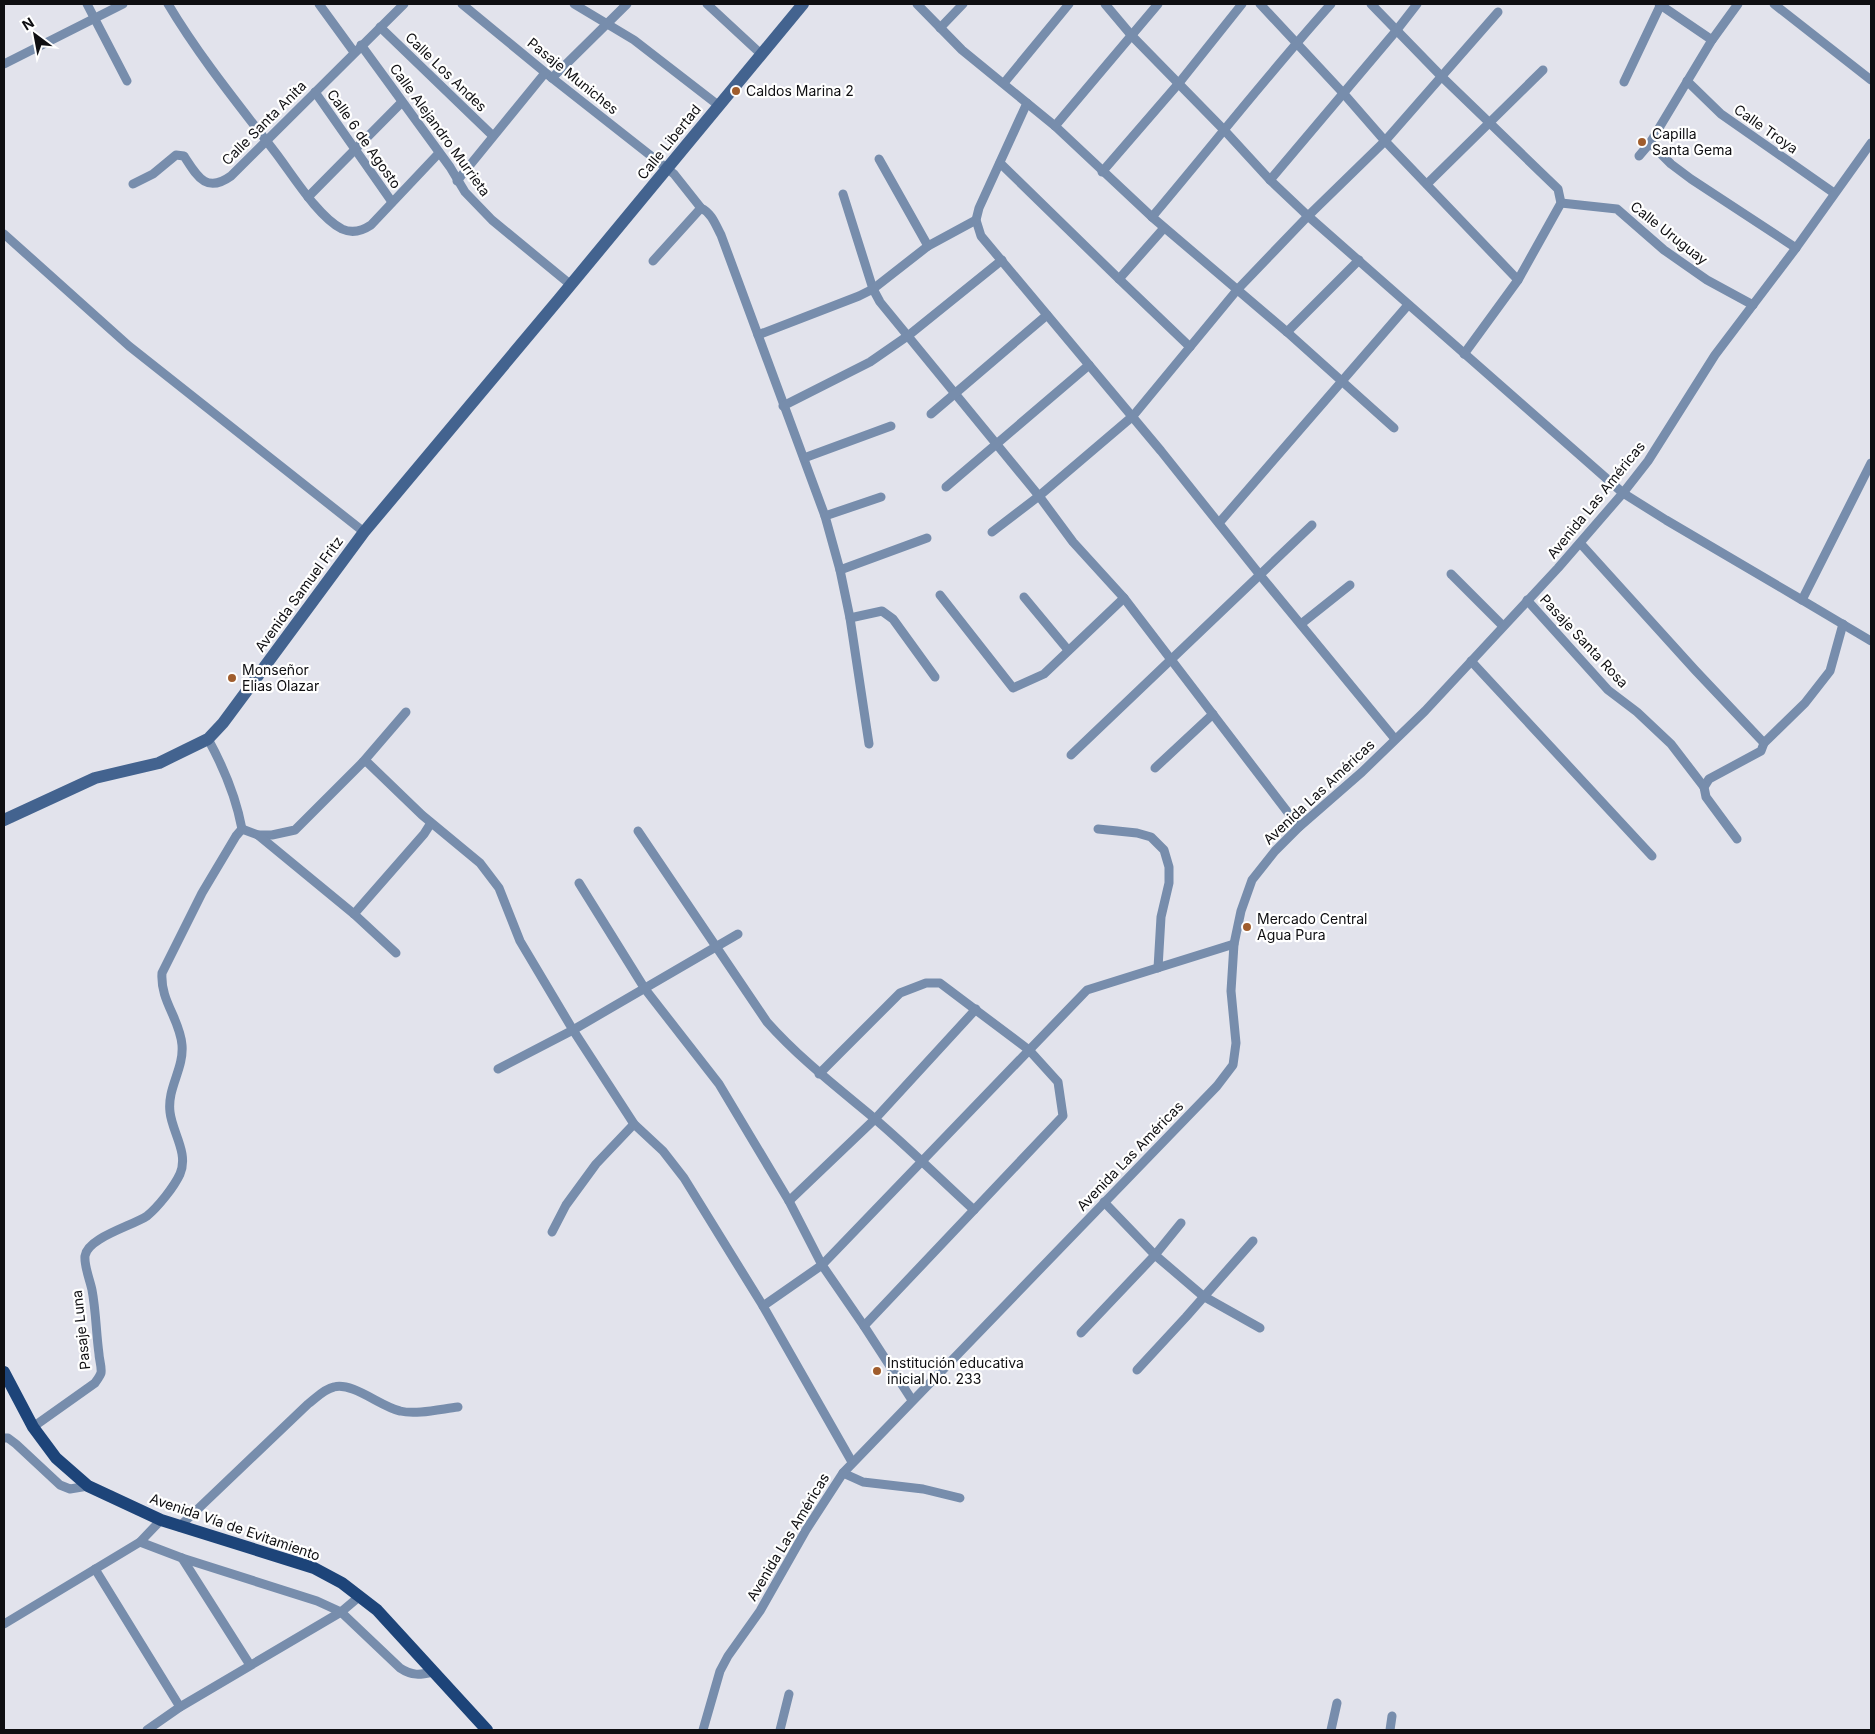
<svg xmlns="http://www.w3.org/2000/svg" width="1875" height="1734" font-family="Inter,sans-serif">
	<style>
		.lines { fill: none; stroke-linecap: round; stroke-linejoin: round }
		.street { stroke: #778dac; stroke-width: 9 }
		.secondary { stroke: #43638f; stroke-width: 12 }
		.primary { stroke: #1d4479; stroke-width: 12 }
		.poi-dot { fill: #a05d2d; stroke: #fff; stroke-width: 2 }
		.labels { text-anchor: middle; stroke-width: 4.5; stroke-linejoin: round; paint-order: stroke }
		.street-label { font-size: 14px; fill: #0f0f12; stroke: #fff }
		.poi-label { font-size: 14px; fill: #0f0f12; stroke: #fff; text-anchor: start }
	</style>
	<rect width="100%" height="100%" fill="#e2e3ec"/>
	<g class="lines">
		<g class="street">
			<path d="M87,4L127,81"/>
			<path d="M168,4C199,56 238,104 275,152C292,174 318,217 342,229C353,234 362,231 371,225L439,153"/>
			<path d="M319,4L354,52"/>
			<path d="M462,4L552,78L674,174L701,208C712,213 716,226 721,235L825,516L840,570L850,618L869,744"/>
			<path d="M574,4L634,40L718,105"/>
			<path d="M707,4L761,54"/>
			<path d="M917,4L962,50L1055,126L1152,217L1287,332L1394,428"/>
			<path d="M1105,4L1132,36L1225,131L1270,180L1308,216L1623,493L1666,520L1802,600L1871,463"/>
			<path d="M1260,4L1344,94L1385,141L1518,280"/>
			<path d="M1371,4L1442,77L1558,189L1561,203L1518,280L1464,354"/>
			<path d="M1659,4L1712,40"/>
			<path d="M1774,4L1871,80"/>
			<path d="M380,27L493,136"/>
			<path d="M940,28L963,4"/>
			<path d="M361,45L450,167L465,192L492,220L571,285"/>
			<path d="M4,64L123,4"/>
			<path d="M552,78L627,4"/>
			<path d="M1687,81L1721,114L1834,193"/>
			<path d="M1624,82L1661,4"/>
			<path d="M1004,83L1069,4"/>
			<path d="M315,92L392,202"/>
			<path d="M1027,103L979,208L976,220L981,236L1161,451L1260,575L1395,739"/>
			<path d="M1055,126L1158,4"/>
			<path d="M1650,143L1671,164L1691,179L1796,248"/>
			<path d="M1639,156L1650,143L1712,40L1738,4"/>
			<path d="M879,159L928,246"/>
			<path d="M1000,163L1119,279L1164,228"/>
			<path d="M1102,172L1179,83L1242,4"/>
			<path d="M1270,180L1396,31L1417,4"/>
			<path d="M457,181L545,73"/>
			<path d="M133,184L153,174L176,155L184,156C197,176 206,194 231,176L404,4"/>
			<path d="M1427,184L1543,70"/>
			<path d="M843,194L873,289L880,302L1039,496L1073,542L1124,598L1299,827"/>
			<path d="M308,197L402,102"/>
			<path d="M1561,203L1617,209L1664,250L1707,280L1753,305"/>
			<path d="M1152,217C1212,146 1269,73 1331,4"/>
			<path d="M4,234L129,346L364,532"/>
			<path d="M653,261L701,208"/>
			<path d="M1119,279L1190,347"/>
			<path d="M1287,332L1359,260"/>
			<path d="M758,335L859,296L873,289L928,246L976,220"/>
			<path d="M783,406L870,362L909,335L1002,260"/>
			<path d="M931,414L1047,315"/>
			<path d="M804,458L891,426"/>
			<path d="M946,487L1089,365"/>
			<path d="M825,516L881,497"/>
			<path d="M1219,523L1408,305"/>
			<path d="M992,532L1039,496L1133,416L1237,290L1308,216L1385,141L1498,12"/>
			<path d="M1580,543L1695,670L1764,743L1761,751L1709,779L1704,787L1706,797L1737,839"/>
			<path d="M840,570L927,538"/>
			<path d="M1451,574L1503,626"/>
			<path d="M940,595L1013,688L1044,674L1124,598"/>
			<path d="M1024,597L1068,650"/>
			<path d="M1527,600L1608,690L1637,712L1671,744L1704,787"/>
			<path d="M1802,600L1871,641"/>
			<path d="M850,618L882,611L893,619L935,677"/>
			<path d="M1301,624L1350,585"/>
			<path d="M1471,661L1652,856"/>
			<path d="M1764,743L1805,703L1830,671L1843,624"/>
			<path d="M1071,755L1312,525"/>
			<path d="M363,762H367L422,815L480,863L499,888L520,941L573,1030L634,1124L663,1151L684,1178L763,1306L852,1462"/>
			<path d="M1155,768L1213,714"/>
			<path d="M242,829L258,835H272L295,830L363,762L406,712"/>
			<path d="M1098,829L1137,833L1151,837L1164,850L1169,867V883L1161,917L1158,968"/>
			<path d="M638,831L767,1022C800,1059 838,1088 875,1119C909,1148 941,1180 974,1210"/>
			<path d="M258,835L354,914L396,953"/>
			<path d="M579,883L645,989L719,1084L789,1201L822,1265L864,1326L912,1400"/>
			<path d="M354,914L424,834L431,823"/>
			<path d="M498,1069L573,1030L738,934"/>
			<path d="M819,1074L900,993L926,983H940L1029,1050L1058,1082L1063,1116L864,1326"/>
			<path d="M789,1201L875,1119L976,1009"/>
			<path d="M1104,1202L1155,1255L1203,1296L1260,1328"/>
			<path d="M552,1232L566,1205L596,1164L634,1124"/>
			<path d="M763,1306L822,1265L1087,990L1234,944"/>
			<path d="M1081,1333L1155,1255L1181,1223"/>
			<path d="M1137,1370L1186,1317L1253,1241"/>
			<path d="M33,1427L95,1383C97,1380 100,1376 101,1373C102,1367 99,1359 99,1354C96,1332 96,1311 92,1290C90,1280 84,1266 85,1256C87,1238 132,1226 147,1216C158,1207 174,1187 180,1174C189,1153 172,1132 170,1112C167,1088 184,1069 182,1045C180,1019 160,1001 162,973L202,893L236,836L242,829C236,797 224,768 208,739"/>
			<path d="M4,1438H8L16,1444L60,1485L70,1489L88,1486"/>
			<path d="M843,1473L863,1482L923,1489L960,1498"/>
			<path d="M179,1527L308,1404C316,1398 324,1389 334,1387C353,1382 381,1407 400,1411C416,1415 441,1409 458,1407"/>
			<path d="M140,1542L182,1558L317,1601L341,1612L400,1668C412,1676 420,1675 433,1672"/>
			<path d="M182,1558L250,1665"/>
			<path d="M95,1569L180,1707"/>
			<path d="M4,1624L140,1542L161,1520"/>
			<path d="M147,1730L180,1707L341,1612L360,1596"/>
			<path d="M703,1730L720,1671L728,1656L760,1611L806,1530L843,1473L1217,1086L1233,1065L1236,1043L1231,991L1234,944L1241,911L1252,880L1275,851L1299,827L1362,772L1425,711L1558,568L1623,493L1648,461L1715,355L1796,248L1871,143"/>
			<path d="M780,1730L789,1694"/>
			<path d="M1331,1730L1337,1703"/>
			<path d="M1390,1730L1392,1716"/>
		</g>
		<path class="secondary" d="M4,820L95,778L159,763L208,739L223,723L364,532L559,299L803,4"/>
		<path class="primary" d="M4,1372L33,1427L56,1458L88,1486L161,1520L314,1568L342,1583L377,1610L487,1730"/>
	</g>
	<g class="poi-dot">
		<circle cx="736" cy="91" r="5"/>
		<circle cx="1642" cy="142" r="5"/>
		<circle cx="232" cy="678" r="5"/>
		<circle cx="1247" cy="927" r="5"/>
		<circle cx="877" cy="1371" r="5"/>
	</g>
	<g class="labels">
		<g class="street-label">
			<text transform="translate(446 72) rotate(44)" y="5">Calle Los Andes</text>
			<text transform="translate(573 76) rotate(39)" y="5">Pasaje Muniches</text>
			<text transform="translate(264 123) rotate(-45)" y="5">Calle Santa Anita</text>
			<text transform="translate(1766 129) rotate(35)" y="5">Calle Troya</text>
			<text transform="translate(440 130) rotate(54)" y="5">Calle Alejandro Murrieta</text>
			<text transform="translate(364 139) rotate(55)" y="5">Calle 6 de Agosto</text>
			<text transform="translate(669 142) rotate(-51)" y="5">Calle Libertad</text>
			<text transform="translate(1669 233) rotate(38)" y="5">Calle Uruguay</text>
			<text transform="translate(1596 500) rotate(-51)" y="5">Avenida Las Américas</text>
			<text transform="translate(299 594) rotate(-54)" y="5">Avenida Samuel Fritz</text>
			<text transform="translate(1584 641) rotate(47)" y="5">Pasaje Santa Rosa</text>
			<text transform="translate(1319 792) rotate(-43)" y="5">Avenida Las Américas</text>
			<text transform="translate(1130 1156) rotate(-46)" y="5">Avenida Las Américas</text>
			<text transform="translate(81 1330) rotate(-96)" y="5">Pasaje Luna</text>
			<text transform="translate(235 1527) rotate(19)" y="5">Avenida Vía de Evitamiento</text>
			<text transform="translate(788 1537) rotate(-59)" y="5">Avenida Las Américas</text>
		</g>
		<g class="poi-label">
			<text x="746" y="96">Caldos Marina 2</text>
			<text x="1652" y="139">Capilla<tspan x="1652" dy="16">Santa Gema</tspan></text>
			<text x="242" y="675">Monseñor<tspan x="242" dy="16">Elias Olazar</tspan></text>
			<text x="1257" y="924">Mercado Central<tspan x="1257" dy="16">Agua Pura</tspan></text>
			<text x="887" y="1368">Institución educativa<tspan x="887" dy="16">inicial No. 233</tspan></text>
		</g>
	</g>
	<rect width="1875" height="1734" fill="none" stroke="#0f0f12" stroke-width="10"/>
	<g transform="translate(35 35) rotate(328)" stroke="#ffffff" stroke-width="4" paint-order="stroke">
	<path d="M0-4L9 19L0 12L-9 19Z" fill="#0f0f12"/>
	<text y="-8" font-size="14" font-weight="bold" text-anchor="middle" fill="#0f0f12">N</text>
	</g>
</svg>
